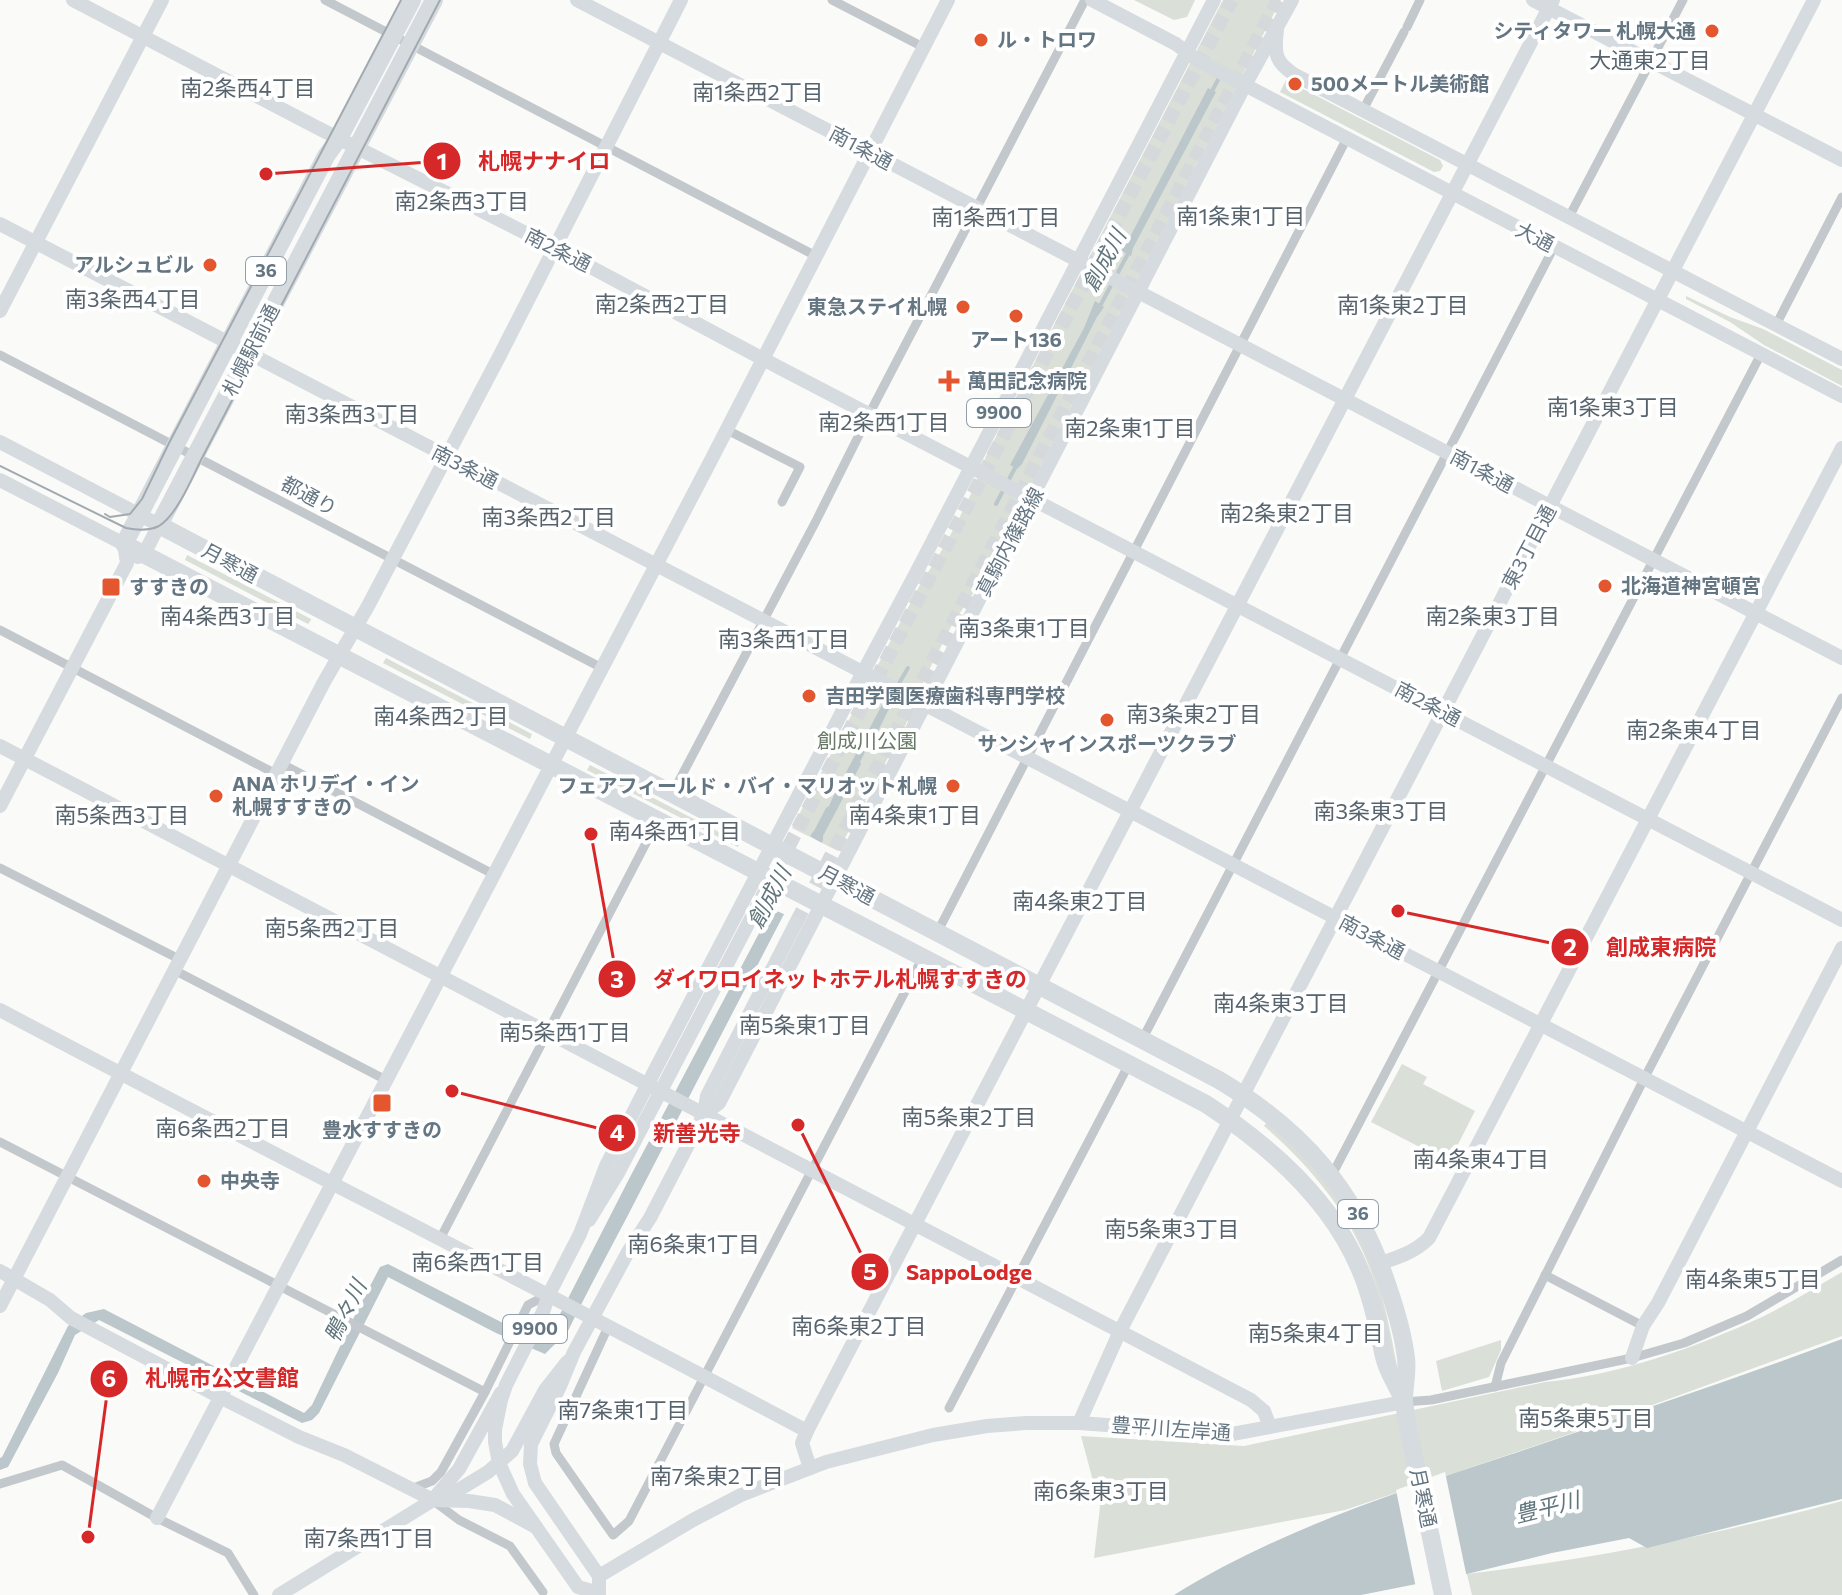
<svg xmlns="http://www.w3.org/2000/svg" width="1842" height="1595" font-family="Commissioner,'Noto Sans JP',sans-serif">
	<style>
		.green { fill: #dadfd7 }
		.water { fill: #bbc7cb }
		.pier { fill: #fafaf8 }
		.lines { fill: none; stroke-linecap: round; stroke-linejoin: round }
		.stream { stroke: #bbc7cb; stroke-width: 4 }
		.secondary-tunnel { stroke: #d5d9db; stroke-width: 14; stroke-dasharray: 14 7; stroke-linecap: butt }
		.street { stroke: #c3c8cc; stroke-width: 9 }
		.secondary { stroke: #d6dbdf; stroke-width: 14 }
		.primary { stroke: #d6dbdf; stroke-width: 14 }
		.highway { stroke: #d6dbdf; stroke-width: 18 }
		.tram { stroke: #a2aab0; stroke-width: 2 }
		.poi-dot { fill: #e4572e; stroke: #fff; stroke-width: 3 }
		.labels { text-anchor: middle; stroke-width: 8; stroke-linejoin: round; paint-order: stroke }
		.shield { fill: #fff; stroke: #939fa8; stroke-width: 2 }
		.shield-label { font-size: 18px; font-weight: bold; fill: #657683 }
		.poi-label { font-size: 20px; font-weight: bold; fill: #657683; stroke: #fff; text-anchor: start }
		.street-label { font-size: 20px; fill: #657683; stroke: #fff }
		.park-label { font-size: 20px; fill: #687a64; stroke: #fff }
		.neighbourhood-label { font-size: 22px; fill: #57646e; stroke: #fff }
		.water-label { font-size: 22px; font-style: italic; fill: #60757c; stroke: #fff }
		.leader { fill: none; stroke: #d62828; stroke-width: 3 }
		.callout-dot { fill: #d62828; stroke: #fff; stroke-width: 3 }
		.mark-label { font-size: 24px; text-anchor: middle; font-weight: bold; fill: #fff }
		.callout-label { font-size: 22px; text-anchor: middle; font-weight: bold; fill: #d62828; stroke: #fff; stroke-width: 8; stroke-linejoin: round; paint-order: stroke }
	</style>
	<rect width="100%" height="100%" fill="#fafaf8"/>
	<g class="green">
		<path d="M1134,0H1195L1187,17L1174,20Z"/>
		<path d="M1223,0H1281L1032,482L976,589L953,623L927,674L905,726L838,851L792,828L921,583C948,543 970,501 986,456Z"/>
		<path d="M1286,80L1440,160L1443,166L1440,171L1434,172L1280,92Z"/>
		<path d="M1686,296L1730,317L1763,329L1842,370V386L1764,345L1730,322L1686,299Z"/>
		<path d="M187,555L311,619V620L308,624L185,560Z"/>
		<path d="M386,658L532,734L530,739L383,663Z"/>
		<path d="M590,765L740,843L738,847L587,770Z"/>
		<path d="M1402,1064L1427,1077L1423,1084L1475,1111L1449,1162L1371,1122Z"/>
		<path d="M1266,1123C1318,1162 1357,1220 1377,1281C1387,1310 1392,1341 1398,1371L1393,1372C1386,1338 1383,1301 1370,1269C1349,1212 1309,1165 1264,1126Z"/>
		<path d="M1842,1272V1336L1614,1419L1345,1510L1094,1558L1100,1507L1081,1436L1244,1446L1545,1382C1616,1376 1697,1347 1762,1317C1789,1304 1816,1287 1842,1272Z"/>
		<path d="M1501,1340V1350L1489,1377L1442,1391L1436,1361Z"/>
		<path d="M1842,1501V1595H1472L1467,1574C1594,1559 1719,1534 1842,1501Z"/>
	</g>
	<g class="water">
		<path d="M1208,88L1216,92L1133,248L1131,256L1120,250L1130,237Z"/>
		<path d="M1095,301L1104,307L1097,317L1022,464L1017,469L1010,465L1084,328Z"/>
		<path d="M882,705L889,709L868,751L865,752L860,762L861,764L823,836V840C757,965 692,1091 627,1217C607,1255 587,1292 568,1331L545,1354L496,1333L388,1277L319,1413L312,1420L302,1423L99,1320L75,1335L58,1373L8,1467L0,1470V1458L2,1457L68,1326L86,1313L104,1309L304,1413L312,1405L356,1313L380,1267L388,1264L501,1322L543,1339L556,1322L629,1179L812,833L814,831L826,808L829,806L834,795Z"/>
		<path d="M1842,1339V1499L1647,1548L1629,1538L1552,1553L1467,1574L1361,1595H1174C1277,1531 1394,1493 1509,1455C1621,1417 1732,1380 1842,1339Z"/>
	</g>
	<g class="pier">
		<path d="M809,836L822,843L786,915L770,908Z"/>
		<path d="M1445,1472L1467,1578L1416,1588L1396,1490Z"/>
	</g>
	<g class="lines">
		<g class="stream">
			<path d="M1211,93L1220,76"/>
			<path d="M1100,306L1130,250"/>
			<path d="M996,504L1016,466"/>
			<path d="M898,685L908,668"/>
			<path d="M885,710L894,693"/>
		</g>
		<g class="secondary-tunnel">
			<path d="M759,903L1232,0"/>
			<path d="M796,923L1278,0"/>
		</g>
		<g class="street">
			<path d="M325,0L816,256"/>
			<path d="M832,0L923,47"/>
			<path d="M1407,27L1420,0"/>
			<path d="M1363,110L1404,32"/>
			<path d="M1569,217L1683,0"/>
			<path d="M1776,325L1842,197"/>
			<path d="M0,355L602,668"/>
			<path d="M727,430L800,467L782,502"/>
			<path d="M0,630L276,774"/>
			<path d="M282,764L493,874"/>
			<path d="M672,794L816,521L876,401L1085,0"/>
			<path d="M0,868L179,959"/>
			<path d="M937,933L1347,138"/>
			<path d="M174,970L386,1080"/>
			<path d="M1142,1040L1554,247"/>
			<path d="M0,1142L485,1392"/>
			<path d="M1332,1175L1761,354"/>
			<path d="M440,1239L658,820"/>
			<path d="M1545,1275L1643,1326"/>
			<path d="M608,1327L554,1444L556,1453L613,1535L629,1521L923,957"/>
			<path d="M1495,1387L1501,1363L1644,1079L1842,698"/>
			<path d="M1404,1402L1431,1400L1632,1358L1684,1343L1747,1316L1842,1260"/>
			<path d="M949,1408L1129,1064"/>
			<path d="M0,1484L62,1465L157,1518L228,1553L254,1595"/>
			<path d="M411,1489L432,1481L441,1472L485,1392L528,1305L549,1294"/>
			<path d="M435,1502L459,1520L510,1546L543,1592"/>
		</g>
		<g class="secondary">
			<path d="M73,0L318,128L555,248L780,368L1842,920"/>
			<path d="M577,0L1842,658"/>
			<path d="M1092,0L1176,44L1197,60L1842,396"/>
			<path d="M1533,0L1842,160"/>
			<path d="M1277,30C1274,54 1275,62 1295,75L1842,359"/>
			<path d="M0,224L1842,1181"/>
			<path d="M0,311L162,0"/>
			<path d="M0,442L159,525L144,554L138,557"/>
			<path d="M0,480L124,544L127,563L0,806"/>
			<path d="M0,746L1251,1400L1264,1411L1270,1427"/>
			<path d="M0,1010C268,1152 539,1288 807,1431"/>
			<path d="M704,1114L707,1096L796,923"/>
			<path d="M589,1220L618,1173L759,903"/>
			<path d="M1381,1263C1399,1257 1415,1252 1429,1238L1842,448"/>
			<path d="M0,1271L50,1300L71,1318L220,1397L299,1437L344,1455L433,1500L469,1501L495,1505L536,1527"/>
			<path d="M0,1306L324,682L368,606L500,355L681,0"/>
			<path d="M1632,1358L1643,1326L1658,1303L1842,948"/>
			<path d="M1079,1423L1120,1331L1814,0"/>
			<path d="M810,1468L802,1443L807,1431L1553,0"/>
			<path d="M435,1497L459,1469L501,1393"/>
			<path d="M157,1518L709,464L948,0"/>
			<path d="M599,1576L693,1520L741,1495L826,1462L933,1435L987,1426L1026,1423H1079L1232,1434L1404,1402"/>
			<path d="M279,1595L433,1500L460,1489L488,1472L512,1451L545,1390L567,1362"/>
		</g>
		<g class="primary">
			<path d="M599,1593L578,1587L513,1494L499,1463L495,1442V1429L501,1400L506,1385L543,1312L549,1294L580,1234L606,1166L655,1070L852,693L916,573L1214,0"/>
			<path d="M599,1593V1576L535,1483L530,1464L531,1444L560,1386L574,1352L628,1252L650,1218L704,1114L719,1103L1245,85L1292,0"/>
		</g>
		<g class="highway">
			<path d="M412,0L339,138L326,156L124,544L1206,1104C1270,1146 1332,1200 1361,1272C1370,1293 1375,1315 1380,1337C1382,1346 1383,1357 1387,1366C1391,1377 1398,1388 1403,1399"/>
			<path d="M434,0L159,525L1219,1080C1304,1131 1357,1192 1388,1287C1396,1310 1403,1334 1406,1358C1408,1372 1404,1386 1404,1400C1404,1406 1406,1412 1406,1418L1443,1595"/>
		</g>
		<g class="tram">
			<path d="M0,466L126,528C136,530 149,531 159,526C177,515 192,478 201,460L440,0"/>
			<path d="M105,514L110,517L130,514L142,499L169,443L401,0"/>
		</g>
	</g>
	<g class="poi-dot">
		<circle cx="1712" cy="31" r="8"/>
		<circle cx="981" cy="40" r="8"/>
		<circle cx="1295" cy="84" r="8"/>
		<circle cx="210" cy="265" r="8"/>
		<circle cx="963" cy="307" r="8"/>
		<circle cx="1016" cy="316" r="8"/>
		<path d="M945 369h8v8h8v8h-8v8h-8v-8h-8v-8h8z"/>
		<circle cx="1605" cy="586" r="8"/>
		<rect x="101" y="577" width="20" height="20" rx="4"/>
		<circle cx="809" cy="696" r="8"/>
		<circle cx="1107" cy="720" r="8"/>
		<circle cx="953" cy="786" r="8"/>
		<circle cx="216" cy="796" r="8"/>
		<rect x="372" y="1093" width="20" height="20" rx="4"/>
		<circle cx="204" cy="1181" r="8"/>
	</g>
	<g class="labels">
		<g class="shield">
			<rect x="246" y="257" width="40" height="28" rx="6"/>
			<rect x="967" y="399" width="64" height="28" rx="6"/>
			<rect x="1338" y="1200" width="40" height="28" rx="6"/>
			<rect x="503" y="1315" width="64" height="28" rx="6"/>
		</g>
		<g class="shield-label">
			<text x="266" y="277">36</text>
			<text x="999" y="419">9900</text>
			<text x="1358" y="1220">36</text>
			<text x="535" y="1335">9900</text>
		</g>
		<g class="poi-label">
			<text x="1696" y="38" text-anchor="end">シティタワー 札幌大通</text>
			<text x="997" y="47">ル・トロワ</text>
			<text x="1311" y="91">500メートル美術館</text>
			<text x="194" y="272" text-anchor="end">アルシュビル</text>
			<text x="947" y="314" text-anchor="end">東急ステイ札幌</text>
			<text x="1016" y="347" text-anchor="middle">アート136</text>
			<text x="967" y="388">萬田記念病院</text>
			<text x="1621" y="593">北海道神宮頓宮</text>
			<text x="129" y="594">すすきの</text>
			<text x="825" y="703">吉田学園医療歯科専門学校</text>
			<text x="1107" y="751" text-anchor="middle">サンシャインスポーツクラブ</text>
			<text x="232" y="791">ANA ホリデイ・イン<tspan x="232" dy="23">札幌すすきの</tspan></text>
			<text x="937" y="793" text-anchor="end">フェアフィールド・バイ・マリオット札幌</text>
			<text x="382" y="1137" text-anchor="middle">豊水すすきの</text>
			<text x="220" y="1188">中央寺</text>
		</g>
		<g class="street-label">
			<text transform="translate(861 148) rotate(28)" y="7">南1条通</text>
			<text transform="translate(1535 237) rotate(27)" y="7">大通</text>
			<text transform="translate(558 250) rotate(27)" y="7">南2条通</text>
			<text transform="translate(251 350) rotate(-63)" y="7">札幌駅前通</text>
			<text transform="translate(465 467) rotate(27)" y="7">南3条通</text>
			<text transform="translate(1482 471) rotate(28)" y="7">南1条通</text>
			<text transform="translate(309 496) rotate(28)" y="7">都通り</text>
			<text transform="translate(1010 542) rotate(-62)" y="7">真駒内篠路線</text>
			<text transform="translate(1529 547) rotate(-62)" y="7">東3丁目通</text>
			<text transform="translate(230 563) rotate(28)" y="7">月寒通</text>
			<text transform="translate(1428 704) rotate(28)" y="7">南2条通</text>
			<text transform="translate(847 885) rotate(28)" y="7">月寒通</text>
			<text transform="translate(1372 937) rotate(28)" y="7">南3条通</text>
			<text transform="translate(1171 1429) rotate(4)" y="7">豊平川左岸通</text>
			<text transform="translate(1423 1498) rotate(78)" y="7">月寒通</text>
		</g>
		<g class="park-label">
			<text x="867" y="748">創成川公園</text>
		</g>
		<g class="neighbourhood-label">
			<text x="1650" y="68">大通東2丁目</text>
			<text x="248" y="96">南2条西4丁目</text>
			<text x="758" y="100">南1条西2丁目</text>
			<text x="462" y="209">南2条西3丁目</text>
			<text x="1241" y="224">南1条東1丁目</text>
			<text x="996" y="225">南1条西1丁目</text>
			<text x="133" y="307">南3条西4丁目</text>
			<text x="662" y="312">南2条西2丁目</text>
			<text x="1403" y="313">南1条東2丁目</text>
			<text x="1613" y="415">南1条東3丁目</text>
			<text x="352" y="422">南3条西3丁目</text>
			<text x="884" y="430">南2条西1丁目</text>
			<text x="1130" y="436">南2条東1丁目</text>
			<text x="1287" y="521">南2条東2丁目</text>
			<text x="549" y="525">南3条西2丁目</text>
			<text x="228" y="624">南4条西3丁目</text>
			<text x="1493" y="624">南2条東3丁目</text>
			<text x="1024" y="636">南3条東1丁目</text>
			<text x="784" y="647">南3条西1丁目</text>
			<text x="1194" y="722">南3条東2丁目</text>
			<text x="441" y="724">南4条西2丁目</text>
			<text x="1694" y="738">南2条東4丁目</text>
			<text x="1381" y="819">南3条東3丁目</text>
			<text x="122" y="823">南5条西3丁目</text>
			<text x="915" y="823">南4条東1丁目</text>
			<text x="675" y="839">南4条西1丁目</text>
			<text x="1080" y="909">南4条東2丁目</text>
			<text x="332" y="936">南5条西2丁目</text>
			<text x="1281" y="1011">南4条東3丁目</text>
			<text x="805" y="1033">南5条東1丁目</text>
			<text x="565" y="1040">南5条西1丁目</text>
			<text x="969" y="1125">南5条東2丁目</text>
			<text x="223" y="1136">南6条西2丁目</text>
			<text x="1481" y="1167">南4条東4丁目</text>
			<text x="1172" y="1237">南5条東3丁目</text>
			<text x="694" y="1252">南6条東1丁目</text>
			<text x="478" y="1270">南6条西1丁目</text>
			<text x="1753" y="1287">南4条東5丁目</text>
			<text x="859" y="1334">南6条東2丁目</text>
			<text x="1316" y="1341">南5条東4丁目</text>
			<text x="623" y="1418">南7条東1丁目</text>
			<text x="1586" y="1426">南5条東5丁目</text>
			<text x="717" y="1484">南7条東2丁目</text>
			<text x="1101" y="1499">南6条東3丁目</text>
			<text x="369" y="1546">南7条西1丁目</text>
		</g>
		<g class="water-label">
			<text transform="translate(1104 260) rotate(-62)" y="8">創成川</text>
			<text transform="translate(769 897) rotate(-62)" y="8">創成川</text>
			<text transform="translate(345 1311) rotate(-63)" y="8">鴨々川</text>
			<text transform="translate(1547 1507) rotate(-14)" y="8">豊平川</text>
		</g>
	</g>
	<path class="leader" d="M266 174L442 161M1398 911L1570 947M591 834L617 979M452 1091L617 1133M798 1125L870 1272M88 1537L109 1379"/>
	<g class="callout-dot">
		<circle cx="266" cy="174" r="8"/>
		<circle cx="1398" cy="911" r="8"/>
		<circle cx="591" cy="834" r="8"/>
		<circle cx="452" cy="1091" r="8"/>
		<circle cx="798" cy="1125" r="8"/>
		<circle cx="88" cy="1537" r="8"/>
		<circle cx="442" cy="161" r="20"/>
		<circle cx="1570" cy="947" r="20"/>
		<circle cx="617" cy="979" r="20"/>
		<circle cx="617" cy="1133" r="20"/>
		<circle cx="870" cy="1272" r="20"/>
		<circle cx="109" cy="1379" r="20"/>
	</g>
	<g class="mark-label">
		<text x="442" y="170">1</text>
		<text x="1570" y="956">2</text>
		<text x="617" y="988">3</text>
		<text x="617" y="1141">4</text>
		<text x="870" y="1280">5</text>
		<text x="109" y="1387">6</text>
	</g>
	<g class="callout-label">
		<text x="544" y="169">札幌ナナイロ</text>
		<text x="1661" y="955">創成東病院</text>
		<text x="840" y="987">ダイワロイネットホテル札幌すすきの</text>
		<text x="697" y="1141">新善光寺</text>
		<text x="969" y="1280">SappoLodge</text>
		<text x="222" y="1386">札幌市公文書館</text>
	</g>
</svg>
